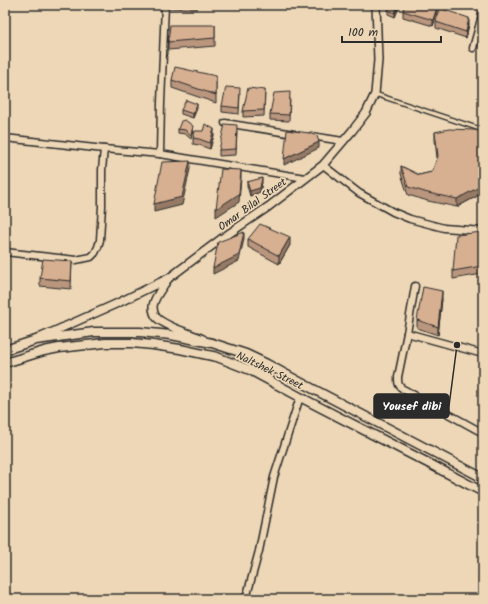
<svg xmlns="http://www.w3.org/2000/svg" width="488" height="604" font-family="Kalam,sans-serif">
	<style>
		.lines { fill: none; stroke-linecap: round; stroke-linejoin: round }
		.service-casing { stroke: #2b2b2b; stroke-width: 6 }
		.minor-casing { stroke: #2b2b2b; stroke-width: 9 }
		.tertiary-casing { stroke: #2b2b2b; stroke-width: 10 }
		.secondary-casing { stroke: #2b2b2b; stroke-width: 11 }
		.service { stroke: #edd7b6; stroke-width: 3 }
		.minor { stroke: #edd7b6; stroke-width: 6 }
		.tertiary { stroke: #edd7b6; stroke-width: 7 }
		.secondary { stroke: #edd7b6; stroke-width: 8 }
		.wall { fill: #b9967d; stroke: #2b2b2b }
		.shaded-wall { fill: #967a66; stroke: #2b2b2b }
		.building { fill: #d7af91; stroke: #2b2b2b }
		.labels { text-anchor: middle; stroke-width: 3.5; stroke-linejoin: round; paint-order: stroke }
		.street-label { font-size: 11px; fill: #2b2b2b; stroke: #edd7b6 }
		.leader { fill: none; stroke: #2b2b2b; stroke-width: 1.5 }
		.callout-dot { fill: #2b2b2b; stroke: #edd7b6; stroke-width: 1.5 }
		.callout { fill: #2b2b2b; stroke: #2b2b2b; stroke-width: 1.5 }
		.callout-label { font-size: 12px; text-anchor: middle; font-weight: bold; fill: #fff }
	</style>
	<rect width="100%" height="100%" fill="#edd7b6"/>
	<filter id="ink" filterUnits="userSpaceOnUse"><feTurbulence type="fractalNoise" baseFrequency=".025" numOctaves="2"/><feDisplacementMap in="SourceGraphic" scale="8" xChannelSelector="R" yChannelSelector="G"/><feConvolveMatrix kernelMatrix="1 2 1 2 8 2 1 2 1" color-interpolation-filters="sRGB"/></filter>
	<g filter="url(#ink)">
		<g class="lines">
			<g class="service-casing">
				<path id="service" d="M375,94L483,130"/>
			</g>
			<g class="minor-casing">
				<g id="minor">
					<path d="M165,5L161,103L160,154L305,178"/>
					<path d="M473,48L483,12"/>
					<path d="M225,123L294,134"/>
					<path d="M311,136L343,141"/>
					<path d="M5,138L104,149"/>
					<path d="M323,165L359,193L393,212L410,219L444,228L483,231"/>
					<path d="M5,252L76,260L91,257L95,253L98,247L100,240L102,206V170L104,149L160,154"/>
					<path d="M415,286L407,333L398,377C398,383 398,386 403,389L483,433"/>
					<path d="M407,333L483,354"/>
					<path d="M244,599L247,595L259,551L274,477L300,397"/>
				</g>
			</g>
			<g class="tertiary-casing">
				<g id="tertiary">
					<path d="M168,279C163,287 154,297 153,306C153,311 154,315 157,318C166,327 192,334 203,339"/>
					<path d="M39,338L118,303L169,278L221,239L268,207L323,165L352,131L366,113L375,94L378,60L376,5"/>
				</g>
			</g>
			<g class="secondary-casing">
				<g id="secondary">
					<path d="M5,350L36,340L94,332H140L171,335L212,343L246,354L267,364L298,381L483,478"/>
					<path d="M5,363L44,351L59,348L105,343H132L153,345L180,349L217,357L250,370L300,397L428,463L483,492"/>
				</g>
			</g>
			<use href="#service" class="service"/>
			<use href="#minor" class="minor"/>
			<use href="#tertiary" class="tertiary"/>
			<use href="#secondary" class="secondary"/>
		</g>
		<g class="wall">
			<path d="M170,5H197V9L170,8Z"/>
			<path d="M400,5L395,17L388,14V10Z"/>
			<path d="M403,11L437,13L433,26L403,17Z"/>
			<path d="M436,22L469,24L466,38L436,28Z"/>
			<path d="M215,25V46L168,50V42Z"/>
			<path d="M216,76V103L172,88V80Z"/>
			<path d="M265,90L264,116L243,117V111Z"/>
			<path d="M240,94L239,114L222,112V106Z"/>
			<path d="M290,98L289,121L270,120V114Z"/>
			<path d="M197,108L193,118L181,114V110Z"/>
			<path d="M178,129L193,130L191,139L185,134L178,133Z"/>
			<path d="M237,131L236,155L219,156V150Z"/>
			<path d="M435,132H483V191L481,194L457,207L428,201L408,195L401,174V166L419,175L432,172L437,158L435,140Z"/>
			<path d="M214,135L210,149L199,145L193,144V138Z"/>
			<path d="M247,182H262L260,192L250,196L247,186Z"/>
			<path d="M482,232V274L453,279V271Z"/>
			<path d="M248,239L290,245L279,264L248,247Z"/>
			<path d="M72,261L71,289L40,286V278Z"/>
			<path d="M442,299L438,335L417,328V320Z"/>
		</g>
		<g class="shaded-wall">
			<path d="M398,5H400L395,17V13Z"/>
			<path d="M437,7V13L433,26V20Z"/>
			<path d="M469,18V24L466,38V32Z"/>
			<path d="M197,104V108L193,118V114Z"/>
			<path d="M214,129V135L210,149V143Z"/>
			<path d="M319,142V148L284,165V159Z"/>
			<path d="M190,161V169L182,205L154,212V204Z"/>
			<path d="M241,170V178L239,202L216,217V209Z"/>
			<path d="M262,178V182L260,192L250,196V191Z"/>
			<path d="M483,183V191L481,194L457,207V199Z"/>
			<path d="M244,232V239L239,261L213,274V268Z"/>
			<path d="M290,237V245L279,264V256Z"/>
			<path d="M442,291V299L438,335V327Z"/>
		</g>
		<g class="building">
			<path d="M390,5H398L395,13L388,10Z"/>
			<path d="M405,5H429L437,7L433,20L403,11Z"/>
			<path d="M439,8L469,18L466,32L436,22Z"/>
			<path d="M170,25H215V38L168,42Z"/>
			<path d="M175,67L216,76V95L172,80Z"/>
			<path d="M226,87L240,88L239,108L222,106Z"/>
			<path d="M248,88L265,90L264,110L243,111Z"/>
			<path d="M290,92L289,115L270,114L274,93Z"/>
			<path d="M186,100L197,104L193,114L181,110Z"/>
			<path d="M185,120L193,126L191,135L185,130L178,129L181,121Z"/>
			<path d="M205,124L214,129L210,143L199,139L193,138L195,131H203Z"/>
			<path d="M225,124L237,125L236,149L219,150Z"/>
			<path d="M449,129L474,130L483,132V183L481,186L457,199L428,193L408,187L401,166L419,175L432,172L438,156L435,132Z"/>
			<path d="M287,130L309,133L317,136L319,142L284,159Z"/>
			<path d="M190,161L182,197L154,204L162,162Z"/>
			<path d="M221,169L241,170L239,194L216,209Z"/>
			<path d="M262,178L260,188L250,191L247,182Z"/>
			<path d="M260,224L290,237L279,256L248,239Z"/>
			<path d="M244,232L239,255L213,268L218,242Z"/>
			<path d="M482,232V266L453,271L456,235Z"/>
			<path d="M43,259L72,261L71,281L40,278Z"/>
			<path d="M423,287L442,291L438,327L417,320Z"/>
		</g>
	</g>
	<g class="labels">
		<g class="street-label">
			<text transform="translate(252 204) rotate(-36)" y="4">Omar Bilal Street</text>
			<text transform="translate(270 370) rotate(26)" y="4">Naltshek Street</text>
		</g>
	</g>
	<path class="leader" d="M457 345L449 406"/>
	<circle class="callout-dot" cx="457" cy="345" r="4"/>
	<rect class="callout" x="374" y="394" width="75" height="24" rx="4"/>
	<g class="callout-label">
		<text x="412" y="410">Yousef dibi</text>
	</g>
	<rect width="488" height="604" fill="none" stroke="#edd7b6" stroke-width="20"/>
	<rect x="10" y="10" width="468" height="584" fill="none" stroke="#2b2b2b" stroke-width="1.5" filter="url(#ink)"/>
	<path d="M342 36v6h99v-6" fill="none" stroke="#2b2b2b" stroke-width="2"/>
	<text x="348" y="36" font-size="12" fill="#2b2b2b" stroke="#edd7b6" stroke-width="3" paint-order="stroke">100 m</text>
</svg>
